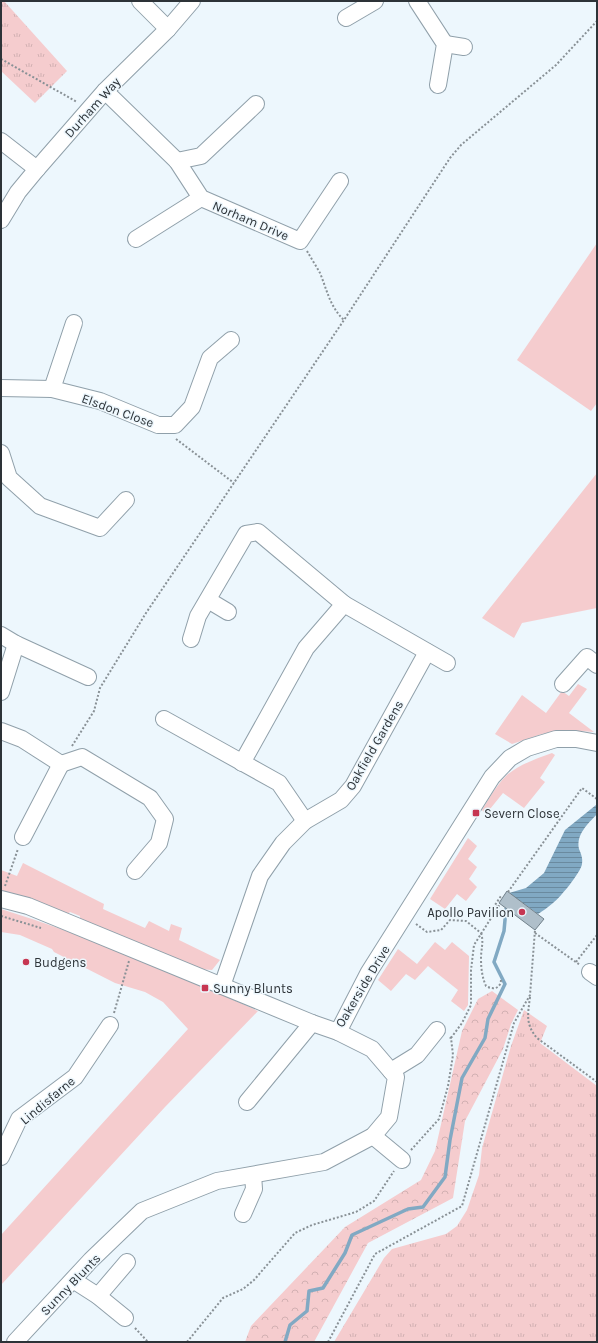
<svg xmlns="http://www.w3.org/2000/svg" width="598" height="1343" font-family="Karla,sans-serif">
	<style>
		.grass { fill: #f5ccce }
		.forest { fill: url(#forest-crowns) }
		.park { fill: url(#park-tufts) }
		.water { fill: url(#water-rules) }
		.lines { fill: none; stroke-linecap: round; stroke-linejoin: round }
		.stream { stroke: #81a9c3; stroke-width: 3.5 }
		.building { fill: #afbfca; stroke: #71808a }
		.minor-casing { stroke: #90a0aa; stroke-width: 18 }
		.path { stroke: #899196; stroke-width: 2; stroke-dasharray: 2 2; stroke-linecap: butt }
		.minor { stroke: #fff; stroke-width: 16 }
		.poi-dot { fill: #c63652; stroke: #edf7fd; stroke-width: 1.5 }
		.labels { text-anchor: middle; stroke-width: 3; stroke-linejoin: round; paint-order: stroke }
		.street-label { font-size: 13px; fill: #2d3338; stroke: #edf7fd }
		.poi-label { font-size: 13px; fill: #2d3338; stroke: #edf7fd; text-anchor: start }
	</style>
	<defs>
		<pattern id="forest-crowns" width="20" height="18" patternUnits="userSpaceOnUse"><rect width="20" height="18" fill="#f5ccce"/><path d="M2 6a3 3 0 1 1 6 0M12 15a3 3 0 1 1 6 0" fill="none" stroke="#d2b0b2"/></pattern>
		<pattern id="park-tufts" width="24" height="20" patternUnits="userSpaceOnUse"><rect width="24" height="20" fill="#f5ccce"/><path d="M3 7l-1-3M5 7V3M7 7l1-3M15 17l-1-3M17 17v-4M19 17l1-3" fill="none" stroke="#d2b0b2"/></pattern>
		<pattern id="water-rules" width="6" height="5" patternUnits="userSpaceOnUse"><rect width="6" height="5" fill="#81a9c3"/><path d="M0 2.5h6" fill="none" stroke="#6a8a9f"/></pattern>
	</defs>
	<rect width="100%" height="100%" fill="#edf7fd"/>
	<g class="grass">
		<path d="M597,243V403L591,411L517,360Z"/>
		<path d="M597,473V608L522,623L514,638L482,618Z"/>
		<path d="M578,684L587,689L569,713L594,732L567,730L542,734L512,744L495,734L522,695L546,713L562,691L569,696Z"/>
		<path d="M552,753L555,755L540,778L545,782L524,808L503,793L486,814L482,810C489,799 496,786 505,777C517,765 536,759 552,753Z"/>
		<path d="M468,838L477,846L468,859L477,867L469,879L477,887L466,901L457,894L445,909L430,899Z"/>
		<path d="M23,863L104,904L103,909L145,928L149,921L169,931L171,924L182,928L179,940L220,960L212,970L199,969L80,921V916L70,912L66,915L1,892V870L17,876Z"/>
		<path d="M1,909C89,936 174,973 258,1011L165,1107L1,1285V1235L188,1029L163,1002L145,992L115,983L54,952L52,949L20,935L1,932Z"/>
		<path d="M435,942L445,950L452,942L469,956L468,1005L464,1011L451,1001L458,990L428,966L415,980L406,974L391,991L378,980L398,949L417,964Z"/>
	</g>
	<path class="forest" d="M492,991L518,1010L511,1024L503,1049L465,1121L453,1198L368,1243L314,1342H245L251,1326L345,1227L421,1180L435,1151L462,1031L478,999Z"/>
	<g class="park">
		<path d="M1,1H4L67,71L35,103L1,71Z"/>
		<path d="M524,1010L547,1026L540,1043L597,1086V1342H334L384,1258L392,1249L446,1234L457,1226L467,1210L479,1175L482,1148L511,1046Z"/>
	</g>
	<path class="water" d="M596,805L597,814C588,824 576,834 579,849C581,854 583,858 582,864C581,872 560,898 553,903C548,907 543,911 538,914L509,893L526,888L544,873L565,830Z"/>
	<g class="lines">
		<path class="stream" d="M285,1342L290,1325L307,1311L309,1291L323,1288L345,1253L352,1235L408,1209L423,1207L445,1177L450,1140L462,1078L485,1038L488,1019L505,984L494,962L504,931L506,909L508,906"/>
	</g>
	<path class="building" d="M507,891L544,919L535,930L499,903Z"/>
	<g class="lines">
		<g class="minor-casing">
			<g id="minor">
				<path d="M140,1L168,29"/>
				<path d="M417,1L445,44L438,85"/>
				<path d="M346,18L375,1"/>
				<path d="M445,44L464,47"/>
				<path d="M105,91L177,161L201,198L300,241L340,181"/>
				<path d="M1,141L37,169"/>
				<path d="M177,161L201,156L256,104"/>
				<path d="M1,220L18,192L37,169L105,91L168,29L192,1"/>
				<path d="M136,239L201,198"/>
				<path d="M1,388L52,389L100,401L158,425H175L192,407L210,358L231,340"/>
				<path d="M52,389L74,323"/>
				<path d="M1,453L9,478L40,506L100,528L126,500"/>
				<path d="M208,600L228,612"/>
				<path d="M344,604L447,663"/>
				<path d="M1,635L16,644L88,677"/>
				<path d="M191,639L198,616L246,534L258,532L344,604L306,648L242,763"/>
				<path d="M563,684L587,657L597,665"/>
				<path d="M1,692L16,644"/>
				<path d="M164,719L279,783L305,821"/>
				<path d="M1,731L22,739L61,764L82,757L150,798L165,819L159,843L135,871"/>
				<path d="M23,837L61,764"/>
				<path d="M1,899L28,906L312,1023L338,1032L372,1049L396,1077L389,1117L373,1136L324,1162L217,1181L142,1211L91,1260L15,1342"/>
				<path d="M590,972L597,977"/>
				<path d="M222,986L260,876L283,843L305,821L341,800L353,786L427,652"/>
				<path d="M338,1032L369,972L492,777L510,758L527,748L556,739H576L597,743"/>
				<path d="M391,1071L417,1055L437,1030"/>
				<path d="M247,1102L312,1023"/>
				<path d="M373,1136L402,1160"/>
				<path d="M1,1157L19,1119L75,1077L110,1025"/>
				<path d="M243,1214L254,1189L253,1175"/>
				<path d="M73,1280L98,1296L125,1318"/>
				<path d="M98,1296L127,1262"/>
			</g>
		</g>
		<g class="path">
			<path d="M1,59L77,102"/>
			<path d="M307,251C311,258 316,266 320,273C327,290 330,307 344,320"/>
			<path d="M176,439L234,483"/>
			<path d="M72,746L94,711L100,688L146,613L344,320L450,158L461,145L556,65L597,21"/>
			<path d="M5,886L18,849"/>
			<path d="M508,892L582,788L597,799"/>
			<path d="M498,907L495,905L501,896L502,897"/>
			<path d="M1,916L41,928"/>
			<path d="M416,924L427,932L441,930L450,920L466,921L481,933"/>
			<path d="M481,933C484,942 481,949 481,958C481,968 482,977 486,986C493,990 501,989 501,979"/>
			<path d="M535,933L580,965"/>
			<path d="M576,962L597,935"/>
			<path d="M530,997C528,1014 525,1024 537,1038L597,1082"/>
			<path d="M114,1013L129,961"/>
			<path d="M451,1038L462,1023L471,1005V970L474,945L500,904"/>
			<path d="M411,1150L439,1119L448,1086L453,1055L451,1038L449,1037"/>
			<path d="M135,1328L148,1342"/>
			<path d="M187,1342L223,1298L243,1289L254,1280L295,1233L312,1225L356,1212L374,1201L394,1171"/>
			<path d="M328,1342L375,1254L462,1206L514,1023L530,995L535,930"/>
		</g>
		<use href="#minor" class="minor"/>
	</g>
	<g class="poi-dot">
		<rect x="472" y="809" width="8" height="8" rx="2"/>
		<circle cx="522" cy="912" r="4"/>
		<circle cx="26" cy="962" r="4"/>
		<rect x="201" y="984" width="8" height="8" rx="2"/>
	</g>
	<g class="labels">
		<g class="street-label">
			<text transform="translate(92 107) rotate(-48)" y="5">Durham Way</text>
			<text transform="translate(251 220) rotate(23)" y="5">Norham Drive</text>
			<text transform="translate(118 410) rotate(20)" y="5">Elsdon Close</text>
			<text transform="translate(374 745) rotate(-60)" y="5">Oakfield Gardens</text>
			<text transform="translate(362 986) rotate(-59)" y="5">Oakerside Drive</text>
			<text transform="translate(47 1100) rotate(-40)" y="5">Lindisfarne</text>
			<text transform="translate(70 1284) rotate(-46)" y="5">Sunny Blunts</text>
		</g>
		<g class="poi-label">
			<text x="484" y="818">Severn Close</text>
			<text x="514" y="917" text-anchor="end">Apollo Pavilion</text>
			<text x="34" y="967">Budgens</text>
			<text x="213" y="993">Sunny Blunts</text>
		</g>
	</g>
	<rect width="598" height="1343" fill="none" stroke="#2d3338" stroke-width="4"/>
</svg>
